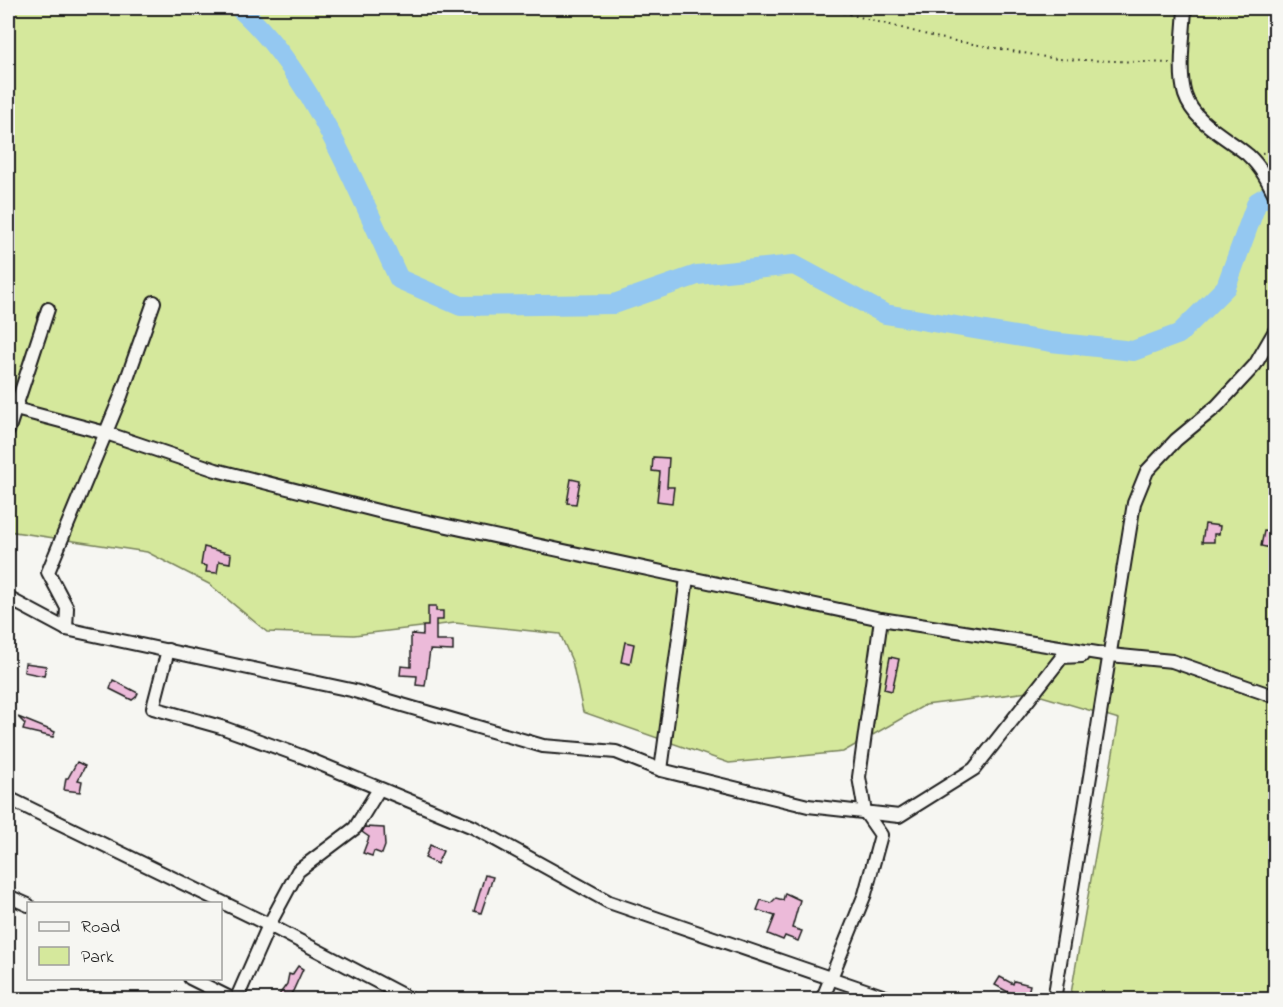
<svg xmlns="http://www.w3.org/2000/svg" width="1283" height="1007" font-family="'Indie Flower',sans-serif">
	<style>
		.green { fill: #d5e89c; stroke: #78825c; stroke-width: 1.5 }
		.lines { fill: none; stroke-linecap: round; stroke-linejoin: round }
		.river { stroke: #94c8f1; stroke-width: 20 }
		.building { fill: #ecbad9; stroke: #1c1c1c; stroke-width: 1.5 }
		.minor-casing { stroke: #1c1c1c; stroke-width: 16 }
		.path { stroke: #1c1c1c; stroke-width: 2; stroke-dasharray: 1.5 4.5; stroke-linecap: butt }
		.minor { stroke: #f6f6f2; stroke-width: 12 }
	</style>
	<rect width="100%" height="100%" fill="#f6f6f2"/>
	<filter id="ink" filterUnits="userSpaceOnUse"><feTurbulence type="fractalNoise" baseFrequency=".0167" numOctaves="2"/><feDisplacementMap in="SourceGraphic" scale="12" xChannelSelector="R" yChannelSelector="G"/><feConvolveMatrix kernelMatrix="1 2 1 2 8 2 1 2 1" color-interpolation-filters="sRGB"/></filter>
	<g filter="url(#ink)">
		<path class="green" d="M8,8H1275V999H1070L1119,719L1028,692L925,705L843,752L729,763L583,712L572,661L560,634L455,623L354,635L267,632L209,584L147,552L8,531Z"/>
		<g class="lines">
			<path class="river" d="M239,8C312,72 358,191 399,279L461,306L614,304L697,275L794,265L885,314L1051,342L1133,351L1179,334L1226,287L1257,202L1276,191"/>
		</g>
		<g class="building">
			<path d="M653,457L669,458L667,487H674L672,503L657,501L660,472L652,471Z"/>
			<path d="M571,479L580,481L576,504L567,503Z"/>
			<path d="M1205,524L1220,526L1219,534H1214V542H1202Z"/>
			<path d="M1264,531L1275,533V549L1261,546Z"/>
			<path d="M204,547L231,554L230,563L219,561L217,573L206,572L207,566L201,565Z"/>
			<path d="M428,606H436V611H443V620H436V641H453V651L430,650L425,686L416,685L417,676L400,675L401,666L411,667V634L423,635V626H428Z"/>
			<path d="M625,642L634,644L630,664L621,662Z"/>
			<path d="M890,657L899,659L892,691L884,689Z"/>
			<path d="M25,663L46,666L44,676L24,672Z"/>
			<path d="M113,680L138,693L136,697L132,700L110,689Z"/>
			<path d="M18,717L55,732L53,737L23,730L25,724Z"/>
			<path d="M77,762L85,766L78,780L82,781L80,792L64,790L66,778H68Z"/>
			<path d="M365,827L384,828L385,846L382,854L374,851L372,856L363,853L369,837L362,832Z"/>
			<path d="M430,845L443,851L437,864L425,858Z"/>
			<path d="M485,875L493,877L481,913L474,911Z"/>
			<path d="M785,893L800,900L792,928L802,931L798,941L785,936L783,940L768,934L775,916L757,910L761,900L771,903L776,898L783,900Z"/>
			<path d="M298,966L303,969L293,991L287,999H276L287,984L289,974L292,975Z"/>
			<path d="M1000,977L1013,984L1014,981L1030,985L1028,993L1034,996L1033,999L1008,992L995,985Z"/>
		</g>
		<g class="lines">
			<g class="minor-casing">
				<g id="minor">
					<path d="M1185,8C1184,32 1178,73 1185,95C1194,123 1227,137 1248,155C1261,167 1268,181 1276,197"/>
					<path d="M8,407L106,433L216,470L382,512L881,619L1110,655L1172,661L1276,697"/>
					<path d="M8,431L48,309"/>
					<path d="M8,598L66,629L351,690L543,746L616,752L661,770L808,806L899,816L974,769L1062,657L1082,656"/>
					<path d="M66,629L67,608L48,572L121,396L154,302"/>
					<path d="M168,650L153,708L221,727L301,756L473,827L609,902L894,1000"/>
					<path d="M661,770L687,578"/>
					<path d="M8,798L269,925L412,1000"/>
					<path d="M8,896L28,905"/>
					<path d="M190,978L234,1000"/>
					<path d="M8,999V1000"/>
					<path d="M236,1000L269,925L298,871L355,828L379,789"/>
					<path d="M822,1000L865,894L881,835L865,812L859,777L881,619"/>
					<path d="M1054,1000L1134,503L1147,471L1176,440L1217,406L1255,365L1276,329"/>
				</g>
			</g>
			<g class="path">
				<path d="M826,8L939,38L1057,59L1171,63"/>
				<path d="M1262,153L1276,149"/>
			</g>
			<use href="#minor" class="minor"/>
		</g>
	</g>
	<rect width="1283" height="1007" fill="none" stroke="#f6f6f2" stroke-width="30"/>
	<rect x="15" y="15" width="1253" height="977" fill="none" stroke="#1c1c1c" stroke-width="2" filter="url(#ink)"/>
	<rect x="27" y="902" width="195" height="78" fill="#f6f6f2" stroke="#9f9f9c" stroke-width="1.5"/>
	<rect x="39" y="922" width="30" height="9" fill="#f6f6f2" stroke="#9f9f9c" stroke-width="1.5"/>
	<text x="81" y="932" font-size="18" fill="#1c1c1c">Road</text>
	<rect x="39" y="947" width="30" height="18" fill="#d5e89c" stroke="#9f9f9c" stroke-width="1.5"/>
	<text x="81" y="962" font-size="18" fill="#1c1c1c">Park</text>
</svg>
